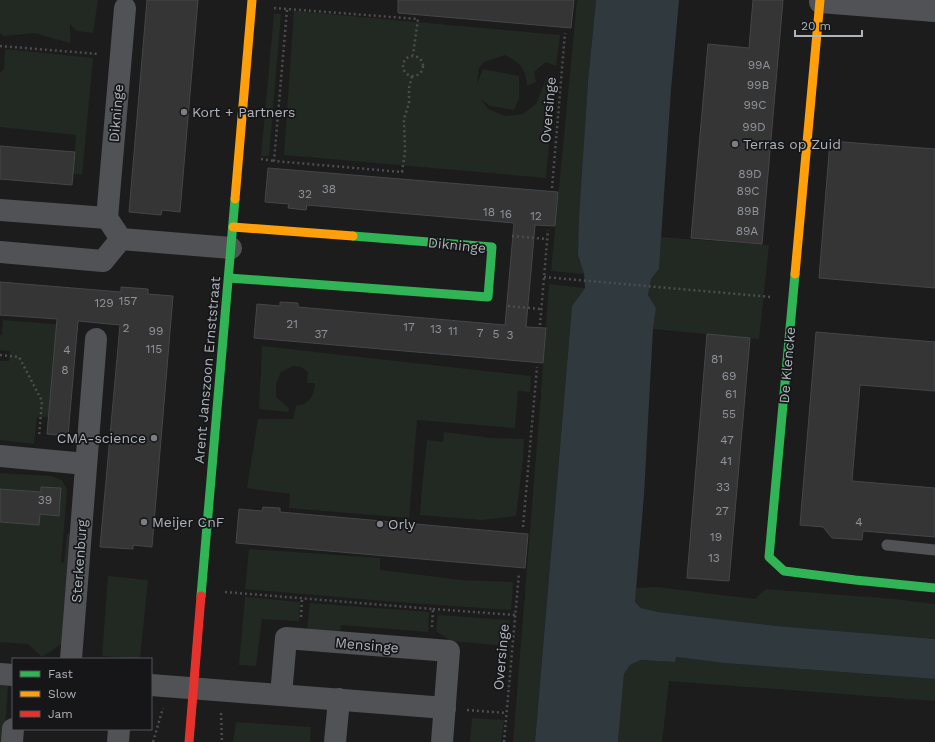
<svg xmlns="http://www.w3.org/2000/svg" width="935" height="742" font-family="'Work Sans',sans-serif">
	<style>
		.green { fill: #212922 }
		.water { fill: #2f393e }
		.building { fill: #353536; stroke: #444648 }
		.lines { fill: none; stroke-linecap: round; stroke-linejoin: round }
		.path { stroke: #4c4d50; stroke-width: 2.5; stroke-dasharray: 2 3; stroke-linecap: butt }
		.lane { stroke: #505255; stroke-width: 11 }
		.street { stroke: #505255; stroke-width: 22 }
		.fast { stroke: #30b455; stroke-width: 9 }
		.slow { stroke: #ff9f0a; stroke-width: 9 }
		.jam { stroke: #e5322d; stroke-width: 9 }
		.poi-dot { fill: #7b7f84; stroke: #161618; stroke-width: 1.5 }
		.labels { text-anchor: middle; stroke-width: 3.5; stroke-linejoin: round; paint-order: stroke }
		.number-label { font-size: 12px; fill: #90949a }
		.street-label { font-size: 14px; fill: #aeb4bc; stroke: #161618 }
		.poi-label { font-size: 14px; fill: #aeb4bc; stroke: #161618; text-anchor: start }
	</style>
	<rect width="100%" height="100%" fill="#1c1c1c"/>
	<g class="green">
		<path d="M0,0H98L93,33L77,31L70,24V43L34,33L4,36L0,33Z"/>
		<path d="M577,0H596L588,81L578,255L584,274L551,271Z"/>
		<path d="M294,11L560,35L556,66L546,62L534,72L536,82L527,86C526,68 520,63 505,55L484,62L479,68L477,84L483,69L519,76V99L514,110L490,106L481,99L488,109L505,116L523,114L536,104L547,77L555,79L546,178L284,155Z"/>
		<path d="M274,14H281L269,156H261Z"/>
		<path d="M5,49L93,58L82,175L73,174L76,135L0,127V73L4,69Z"/>
		<path d="M661,237L769,245L759,339L653,329L656,308L648,295L651,279L659,269Z"/>
		<path d="M549,284L585,288L572,306L535,742H513L540,406Z"/>
		<path d="M3,320L78,326L76,344L56,342L49,417H37L34,444L0,440V361H9L10,351L0,350V335H2Z"/>
		<path d="M262,346L531,376L530,392L518,391L515,428L417,420L409,518L289,508L290,494L247,488L258,419H293L296,406C310,404 314,396 315,383H307L308,372L301,367L293,366L281,372L276,383V397L289,408L288,412L259,409Z"/>
		<path d="M444,432L491,438L524,439L523,459L516,516L482,520L420,515L421,497L427,440L443,442Z"/>
		<path d="M0,473L51,476L62,480L67,490L61,563L64,562L67,534L73,533L66,641L42,657L28,644L0,642Z"/>
		<path d="M249,549L380,558V570L462,580L513,582L511,610L384,601L245,589Z"/>
		<path d="M108,576L148,580L140,659L102,656Z"/>
		<path d="M656,587L755,599L766,589L894,599L935,604V639L777,626L658,612L641,608L635,602L636,588Z"/>
		<path d="M245,597L300,602L299,621L262,619L256,666L239,665Z"/>
		<path d="M310,603L429,612L428,632L341,625L340,632L307,629Z"/>
		<path d="M438,615L510,620L509,646L451,641L436,631Z"/>
		<path d="M676,657L724,663L935,679V701L669,681L662,742H618L624,674L630,665L641,660L675,662Z"/>
		<path d="M0,684L8,685L4,742H0Z"/>
		<path d="M472,718L504,720L501,742H470Z"/>
		<path d="M236,722L311,727L310,742H233Z"/>
	</g>
	<path class="water" d="M596,0H679L671,90L659,269L651,279L648,295L656,308L653,329L644,495L635,602L641,608L658,612L777,626L935,639V679L724,663L676,657L675,662L641,660L630,665L624,674L618,742H535L572,306L585,288L584,274L578,255L579,219L588,81Z"/>
	<g class="building">
		<path d="M147,0H198L180,212L162,210L161,215L129,212Z"/>
		<path d="M398,0H574L571,28L398,13Z"/>
		<path d="M753,0H783L762,244L691,238L708,44L749,48Z"/>
		<path d="M830,141L935,149V288L819,278Z"/>
		<path d="M0,146L75,152L72,185L0,179Z"/>
		<path d="M268,168L558,192L555,226L535,225L532,260L526,327L546,328L543,363L254,338L257,304L280,306V302L298,303V307L505,325L514,223L307,205L306,210L288,208L289,204L265,202Z"/>
		<path d="M0,282L121,292V287L148,289V294L173,296L152,547L133,545V549L100,547L120,325L78,321L68,436L47,434L57,319L0,315Z"/>
		<path d="M816,332L935,342V391L860,385L852,481L935,488V537L863,531L862,540L832,538L823,527L800,525Z"/>
		<path d="M707,334L750,338L729,581L687,578Z"/>
		<path d="M41,487L61,488L59,516L40,514L39,525L0,522V489L41,492Z"/>
		<path d="M263,507L280,508V512L528,534L525,568L236,543L239,509L262,511Z"/>
	</g>
	<g class="lines">
		<g class="path">
			<path d="M274,8L418,19L413,55"/>
			<path d="M287,10L274,161L402,172L405,152L404,119L409,103V88L412,76"/>
			<path d="M0,46L99,54"/>
			<circle cx="413" cy="66" r="10"/>
			<path d="M261,159L274,161"/>
			<path d="M552,188L565,33"/>
			<path d="M512,236L547,239"/>
			<path d="M544,277L771,297"/>
			<path d="M508,306L541,309"/>
			<path d="M540,325L548,230"/>
			<path d="M0,355L19,357L42,401L39,437"/>
			<path d="M523,527L537,367"/>
			<path d="M225,592L433,609L432,627"/>
			<path d="M433,609L515,615"/>
			<path d="M301,617L302,599"/>
			<path d="M467,710L506,713"/>
			<path d="M221,713L222,742"/>
			<path d="M153,742L163,708"/>
			<path d="M504,742L519,573"/>
		</g>
		<path class="lane" d="M887,545L935,550"/>
		<g class="street">
			<path d="M820,2L935,11"/>
			<path d="M0,210L107,218"/>
			<path d="M121,239L107,218L125,8"/>
			<path d="M0,252L103,261L121,239L231,248"/>
			<path d="M0,456L86,464"/>
			<path d="M71,659L96,339"/>
			<path d="M0,674L13,675"/>
			<path d="M151,685L445,708"/>
			<path d="M281,695L286,638L449,651L442,742"/>
			<path d="M12,742L13,729"/>
			<path d="M118,742L119,729"/>
			<path d="M335,742L339,699"/>
		</g>
		<g class="fast">
			<path d="M795,274L769,557L784,571L855,580L935,588"/>
			<path d="M229,278L488,297L492,247L353,236"/>
			<path d="M201,596L235,199"/>
		</g>
		<g class="slow">
			<path d="M235,199L252,0"/>
			<path d="M233,227L353,236"/>
			<path d="M795,274L820,0"/>
		</g>
		<path class="jam" d="M189,742L201,596"/>
	</g>
	<g class="poi-dot">
		<circle cx="184" cy="112" r="4"/>
		<circle cx="735" cy="144" r="4"/>
		<circle cx="154" cy="438" r="4"/>
		<circle cx="144" cy="522" r="4"/>
		<circle cx="380" cy="524" r="4"/>
	</g>
	<g class="labels">
		<g class="number-label">
			<text x="759" y="69">99A</text>
			<text x="758" y="89">99B</text>
			<text x="755" y="109">99C</text>
			<text x="754" y="131">99D</text>
			<text x="750" y="178">89D</text>
			<text x="329" y="193">38</text>
			<text x="748" y="195">89C</text>
			<text x="305" y="198">32</text>
			<text x="748" y="215">89B</text>
			<text x="489" y="216">18</text>
			<text x="506" y="218">16</text>
			<text x="536" y="220">12</text>
			<text x="747" y="235">89A</text>
			<text x="128" y="305">157</text>
			<text x="104" y="307">129</text>
			<text x="292" y="328">21</text>
			<text x="409" y="331">17</text>
			<text x="126" y="332">2</text>
			<text x="436" y="333">13</text>
			<text x="156" y="335">99</text>
			<text x="453" y="335">11</text>
			<text x="480" y="337">7</text>
			<text x="321" y="338">37</text>
			<text x="496" y="338">5</text>
			<text x="510" y="339">3</text>
			<text x="154" y="353">115</text>
			<text x="67" y="354">4</text>
			<text x="717" y="363">81</text>
			<text x="65" y="374">8</text>
			<text x="729" y="380">69</text>
			<text x="731" y="398">61</text>
			<text x="729" y="418">55</text>
			<text x="727" y="444">47</text>
			<text x="726" y="465">41</text>
			<text x="723" y="491">33</text>
			<text x="45" y="504">39</text>
			<text x="722" y="515">27</text>
			<text x="859" y="526">4</text>
			<text x="716" y="541">19</text>
			<text x="714" y="562">13</text>
		</g>
		<g class="street-label">
			<text transform="translate(548 110) rotate(-85)" y="5">Oversinge</text>
			<text transform="translate(116 113) rotate(-85)" y="5">Dikninge</text>
			<text transform="translate(457 245) rotate(6)" y="5">Dikninge</text>
			<text transform="translate(787 365) rotate(-85)" y="5">De Klencke</text>
			<text transform="translate(207 370) rotate(-85)" y="5">Arent Janszoon Ernststraat</text>
			<text transform="translate(79 561) rotate(-86)" y="5">Sterkenburg</text>
			<text transform="translate(367 645) rotate(5)" y="5">Mensinge</text>
			<text transform="translate(501 657) rotate(-85)" y="5">Oversinge</text>
		</g>
		<g class="poi-label">
			<text x="192" y="117">Kort + Partners</text>
			<text x="743" y="149">Terras op Zuid</text>
			<text x="146" y="443" text-anchor="end">CMA-science</text>
			<text x="152" y="527">Meijer CnF</text>
			<text x="388" y="529">Orly</text>
		</g>
	</g>
	<rect x="12" y="658" width="140" height="72" fill="#161618" stroke="#53555a"/>
	<rect x="20" y="671" width="20" height="6" fill="#30b455" stroke="#53555a"/>
	<text x="48" y="678" font-size="12" fill="#aeb4bc">Fast</text>
	<rect x="20" y="691" width="20" height="6" fill="#ff9f0a" stroke="#53555a"/>
	<text x="48" y="698" font-size="12" fill="#aeb4bc">Slow</text>
	<rect x="20" y="711" width="20" height="6" fill="#e5322d" stroke="#53555a"/>
	<text x="48" y="718" font-size="12" fill="#aeb4bc">Jam</text>
	<path d="M795 30v6h67v-6" fill="none" stroke="#aeb4bc" stroke-width="2"/>
	<text x="801" y="30" font-size="12" fill="#aeb4bc" stroke="#161618" stroke-width="3" paint-order="stroke">20 m</text>
</svg>
